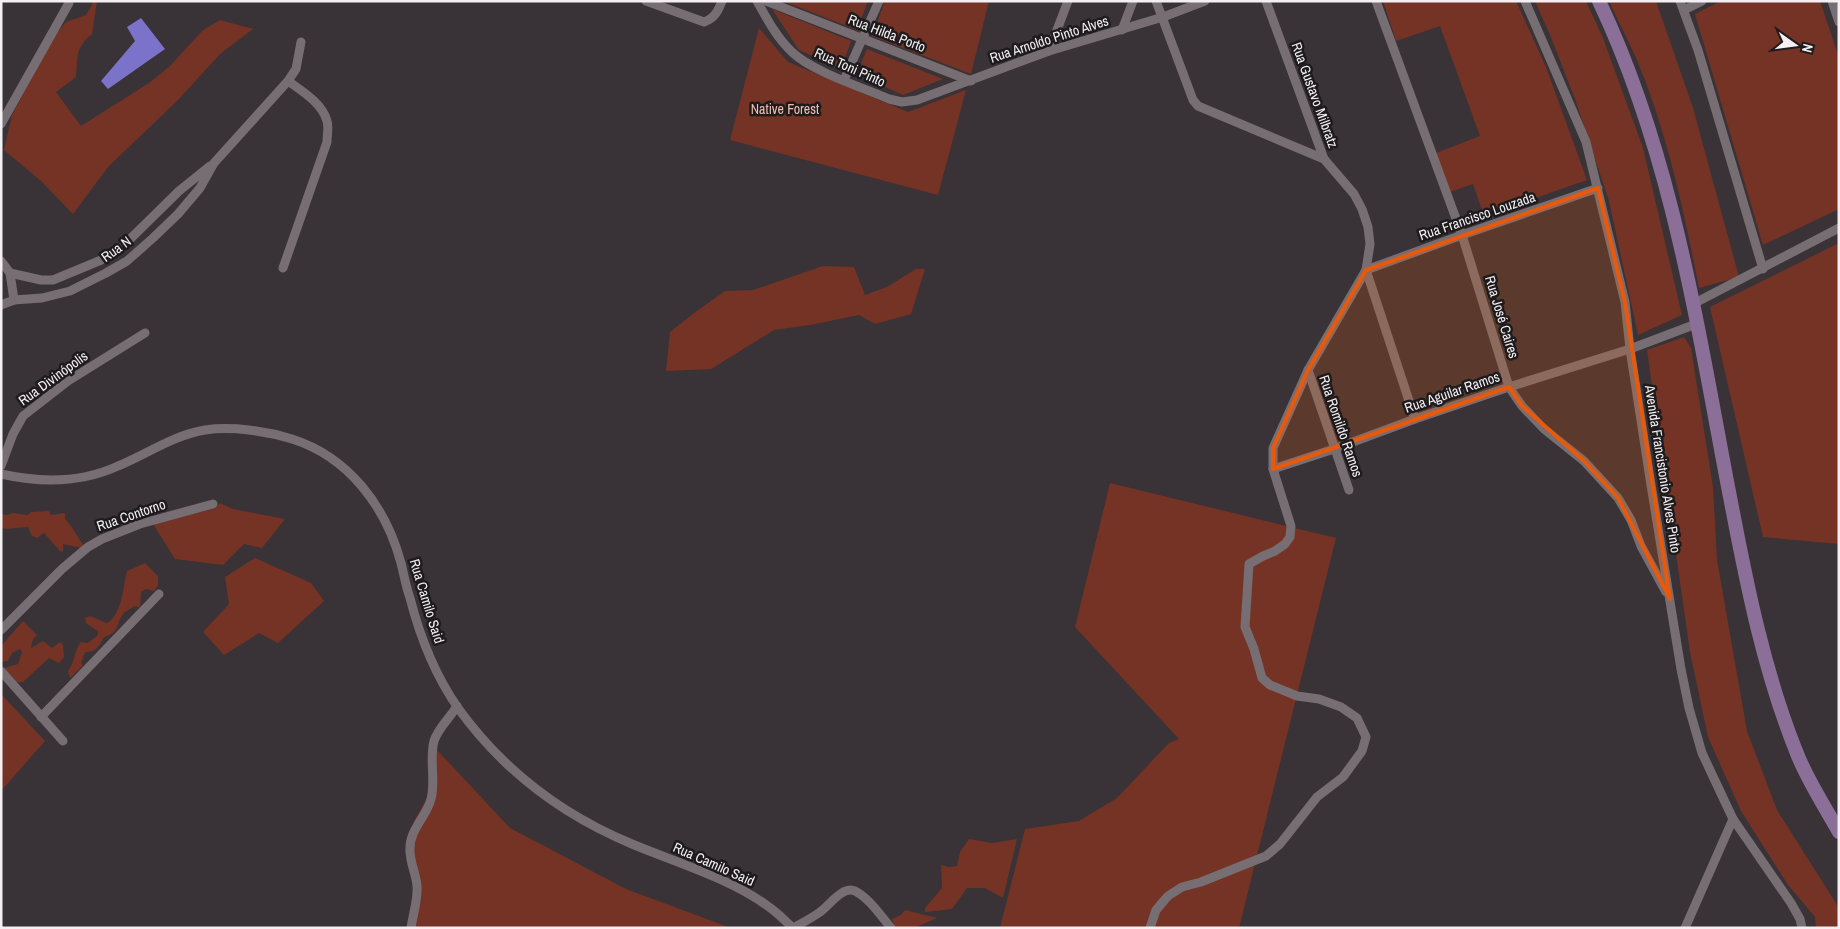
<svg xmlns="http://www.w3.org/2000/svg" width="1840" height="929" font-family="'Archivo Narrow',sans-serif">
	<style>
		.green { fill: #753325 }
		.water { fill: #7a73c9 }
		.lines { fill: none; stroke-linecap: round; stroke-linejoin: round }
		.minor { stroke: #766e73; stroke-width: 9 }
		.primary { stroke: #8b6f99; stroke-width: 14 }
		.marked { fill: #e8590c; fill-opacity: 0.2; stroke: #e8590c; stroke-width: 4; stroke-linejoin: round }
		.labels { text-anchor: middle; stroke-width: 5; stroke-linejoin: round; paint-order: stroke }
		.street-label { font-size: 14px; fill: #f4eff2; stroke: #1e1b1d }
		.park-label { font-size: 14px; fill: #f3beb2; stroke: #1e1b1d }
	</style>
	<rect width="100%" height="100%" fill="#393236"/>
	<g class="green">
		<path d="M92,1H97L92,34C75,48 78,56 76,77L56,92L81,126L149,83L170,66L203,30L220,20L253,29L220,54L179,99L108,167L73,214L41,181L4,150L12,115L55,35L66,22L86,15L92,5Z"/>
		<path d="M783,1H868L857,30Z"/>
		<path d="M885,1H989L971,74L872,36Z"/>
		<path d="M1383,1H1516L1546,67L1587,180L1484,216L1473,184L1450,192L1436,153L1480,136L1440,26L1396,41Z"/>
		<path d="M1535,1H1586L1603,38L1643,148L1682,315L1638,335L1609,201L1575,99L1550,35Z"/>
		<path d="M1609,1H1656L1693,108L1739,277L1699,288C1684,211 1667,132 1637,60C1628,40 1618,21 1609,1Z"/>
		<path d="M1721,1H1820L1839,58V209L1763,245L1695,14Z"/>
		<path d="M772,9L851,41L841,69L799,50Z"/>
		<path d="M759,28L788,62L908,112L966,90L938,195L730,140Z"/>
		<path d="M867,49L943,79L903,95L857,74Z"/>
		<path d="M1839,243V544L1763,537L1710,307Z"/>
		<path d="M823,266L854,267L865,295L887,287L916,269H925L911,314L875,324L859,315L810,325L774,330L711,369L666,371L670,332L694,313L725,291L753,290Z"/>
		<path d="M1684,337L1691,348L1713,487L1717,560L1747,731L1777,810L1839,908V928H1816L1815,917L1788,885L1741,811L1708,737L1690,652L1647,350Z"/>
		<path d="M1110,483L1336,538L1239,928H1000L1025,829L1079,821L1117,798L1169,743L1179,739L1075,627Z"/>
		<path d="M220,503L233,509L285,519L262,548L244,544L223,565L175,559L153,524L216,508Z"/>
		<path d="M49,511L51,515L65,513V519C72,526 77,536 83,545L81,548L63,544V552L60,551L44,533L37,538L32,536L28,527L5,529L1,527V514L7,515L13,513L28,515L31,512Z"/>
		<path d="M255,558L311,583L324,601L278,643L259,633L224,655L203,632L229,604L225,577Z"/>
		<path d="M145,563L158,576V585L154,591L146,589L141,592L140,607L134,606C131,609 126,611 124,613C115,623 122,632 104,637C99,646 97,652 85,652L81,663L83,665L70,678L68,671C76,660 74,650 81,642L88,643L98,635V631L86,623L85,618L90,616L107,623C122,615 123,587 127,571Z"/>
		<path d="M23,621L37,635L33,639L31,648L43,641L52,648L60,642L63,645L64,657L59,663L49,658L23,682H17L4,668L18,664L22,652L20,649L12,653L8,661L1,662V646Z"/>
		<path d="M1,694L45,741L1,791Z"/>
		<path d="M438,751L510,828L626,889L731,928H414L413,850L414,821L429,795L430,757Z"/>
		<path d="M969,839L992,843L1017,839L1003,898L985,888H967L952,909L925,912V908L942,888L941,865L949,867L957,866L960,852Z"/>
		<path d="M905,910L937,918L914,928H895L892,919L901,915Z"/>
	</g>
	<path class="water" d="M141,18L165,49L108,89L101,81L135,41L127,27Z"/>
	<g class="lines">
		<g class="minor">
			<path d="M646,1L704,22C715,18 718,11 722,1"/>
			<path d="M757,1C767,19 777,38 792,52C811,71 864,88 889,99L902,102L917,100L1049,51L1163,17L1205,1"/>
			<path d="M766,1L971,81"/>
			<path d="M1156,1L1193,100L1198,106L1324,159"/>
			<path d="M1266,1L1324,159L1354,194L1362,209L1368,227L1370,244L1366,270L1415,419"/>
			<path d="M1376,1L1462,235L1509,387L1522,406L1544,429L1584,461L1618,498L1631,520L1641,546L1666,592"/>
			<path d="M1525,1L1586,142L1625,302L1630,349L1651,485L1681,669L1689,708L1702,753L1733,819L1791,903L1800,919L1802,928"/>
			<path d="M1680,1L1698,50L1763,269"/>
			<path d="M1832,1L1839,22"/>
			<path d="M1684,10L1702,1"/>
			<path d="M1122,30L1133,1"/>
			<path d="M1049,51L1068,1"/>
			<path d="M844,80L879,1"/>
			<path d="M1,124L69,3"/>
			<path d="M1,261L10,273L14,300"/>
			<path d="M283,268L327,142C327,135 329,127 327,121C322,103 302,91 288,81"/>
			<path d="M10,273L41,280H53L106,258L120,249L179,191L210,166"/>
			<path d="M1693,304L1839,228"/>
			<path d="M1,305L14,300L42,298L70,291L106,273L127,261L153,238L178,214L200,188L214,163L288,81L296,69L301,42"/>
			<path d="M1308,370L1349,490"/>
			<path d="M1,466L13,434L23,416L68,381L145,333"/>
			<path d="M1273,469L1334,449L1415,419L1509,387L1630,349L1696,324"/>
			<path d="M1,474C41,483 81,483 118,466C147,454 174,435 205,430C232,426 266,431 292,439C349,457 386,507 401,563C404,575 406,587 410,598C420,637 435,675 458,708C502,769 562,815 632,844C675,862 732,879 769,907C778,913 785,921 793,928"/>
			<path d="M1,630L62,569L88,547L102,539L140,524L213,504"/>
			<path d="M1,671L63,741"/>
			<path d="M41,717L159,594"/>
			<path d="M411,928C413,914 418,900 417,886C416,873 409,861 410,848C410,829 427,816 431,799C436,781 429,760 434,741C438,728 450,718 457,706"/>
			<path d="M793,928C802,923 812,918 820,912C829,906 843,885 855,891C869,898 881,916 891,928"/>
			<path d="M1150,928L1156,910L1168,896L1182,887L1201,882L1266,856L1280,844L1317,797L1343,777L1362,751L1366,737L1357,718L1341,707L1319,699L1297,696L1270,685L1262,678L1254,649L1245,627L1249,564L1263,556L1275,551L1285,544L1290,537L1291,526L1273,469V448L1308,370L1366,270L1462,235L1598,188"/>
			<path d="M1685,928L1733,819"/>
		</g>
		<path class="primary" d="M1599,1C1674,159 1698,332 1731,502C1747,586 1764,671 1796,751C1806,778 1825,807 1839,832"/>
	</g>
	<path class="marked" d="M1598,188L1625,302L1670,599L1618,498L1584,461L1522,406L1509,387L1273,469V448L1308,370L1366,270Z"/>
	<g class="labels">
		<g class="street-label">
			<text transform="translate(887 33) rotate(21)" y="5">Rua Hilda Porto</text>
			<text transform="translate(1049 39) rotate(-18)" y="5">Rua Arnoldo Pinto Alves</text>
			<text transform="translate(850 67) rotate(24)" y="5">Rua Toni Pinto</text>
			<text transform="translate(1315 95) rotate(70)" y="5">Rua Gustavo Milbratz</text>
			<text transform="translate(1477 216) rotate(-19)" y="5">Rua Francisco Louzada</text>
			<text transform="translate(116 249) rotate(-36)" y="5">Rua N</text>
			<text transform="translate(1502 317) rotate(73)" y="5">Rua José Caires</text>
			<text transform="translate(53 378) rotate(-36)" y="5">Rua Divinópolis</text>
			<text transform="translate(1452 392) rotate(-19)" y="5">Rua Aguilar Ramos</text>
			<text transform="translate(1341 426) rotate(71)" y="5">Rua Romildo Ramos</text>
			<text transform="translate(1663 469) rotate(81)" y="5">Avenida Francistonio Alves Pinto</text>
			<text transform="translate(131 515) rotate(-19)" y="5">Rua Contorno</text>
			<text transform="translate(427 601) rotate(73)" y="5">Rua Camilo Said</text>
			<text transform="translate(714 864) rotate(24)" y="5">Rua Camilo Said</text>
		</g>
		<g class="park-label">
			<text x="785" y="114">Native Forest</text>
		</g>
	</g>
	<rect width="1840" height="929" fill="none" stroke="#f4eff2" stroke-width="5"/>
	<g transform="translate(1795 45) rotate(104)" stroke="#1e1b1d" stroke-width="4" paint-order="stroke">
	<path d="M0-4L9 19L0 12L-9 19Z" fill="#f4eff2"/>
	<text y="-8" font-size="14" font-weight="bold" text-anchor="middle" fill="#f4eff2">N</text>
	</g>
</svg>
